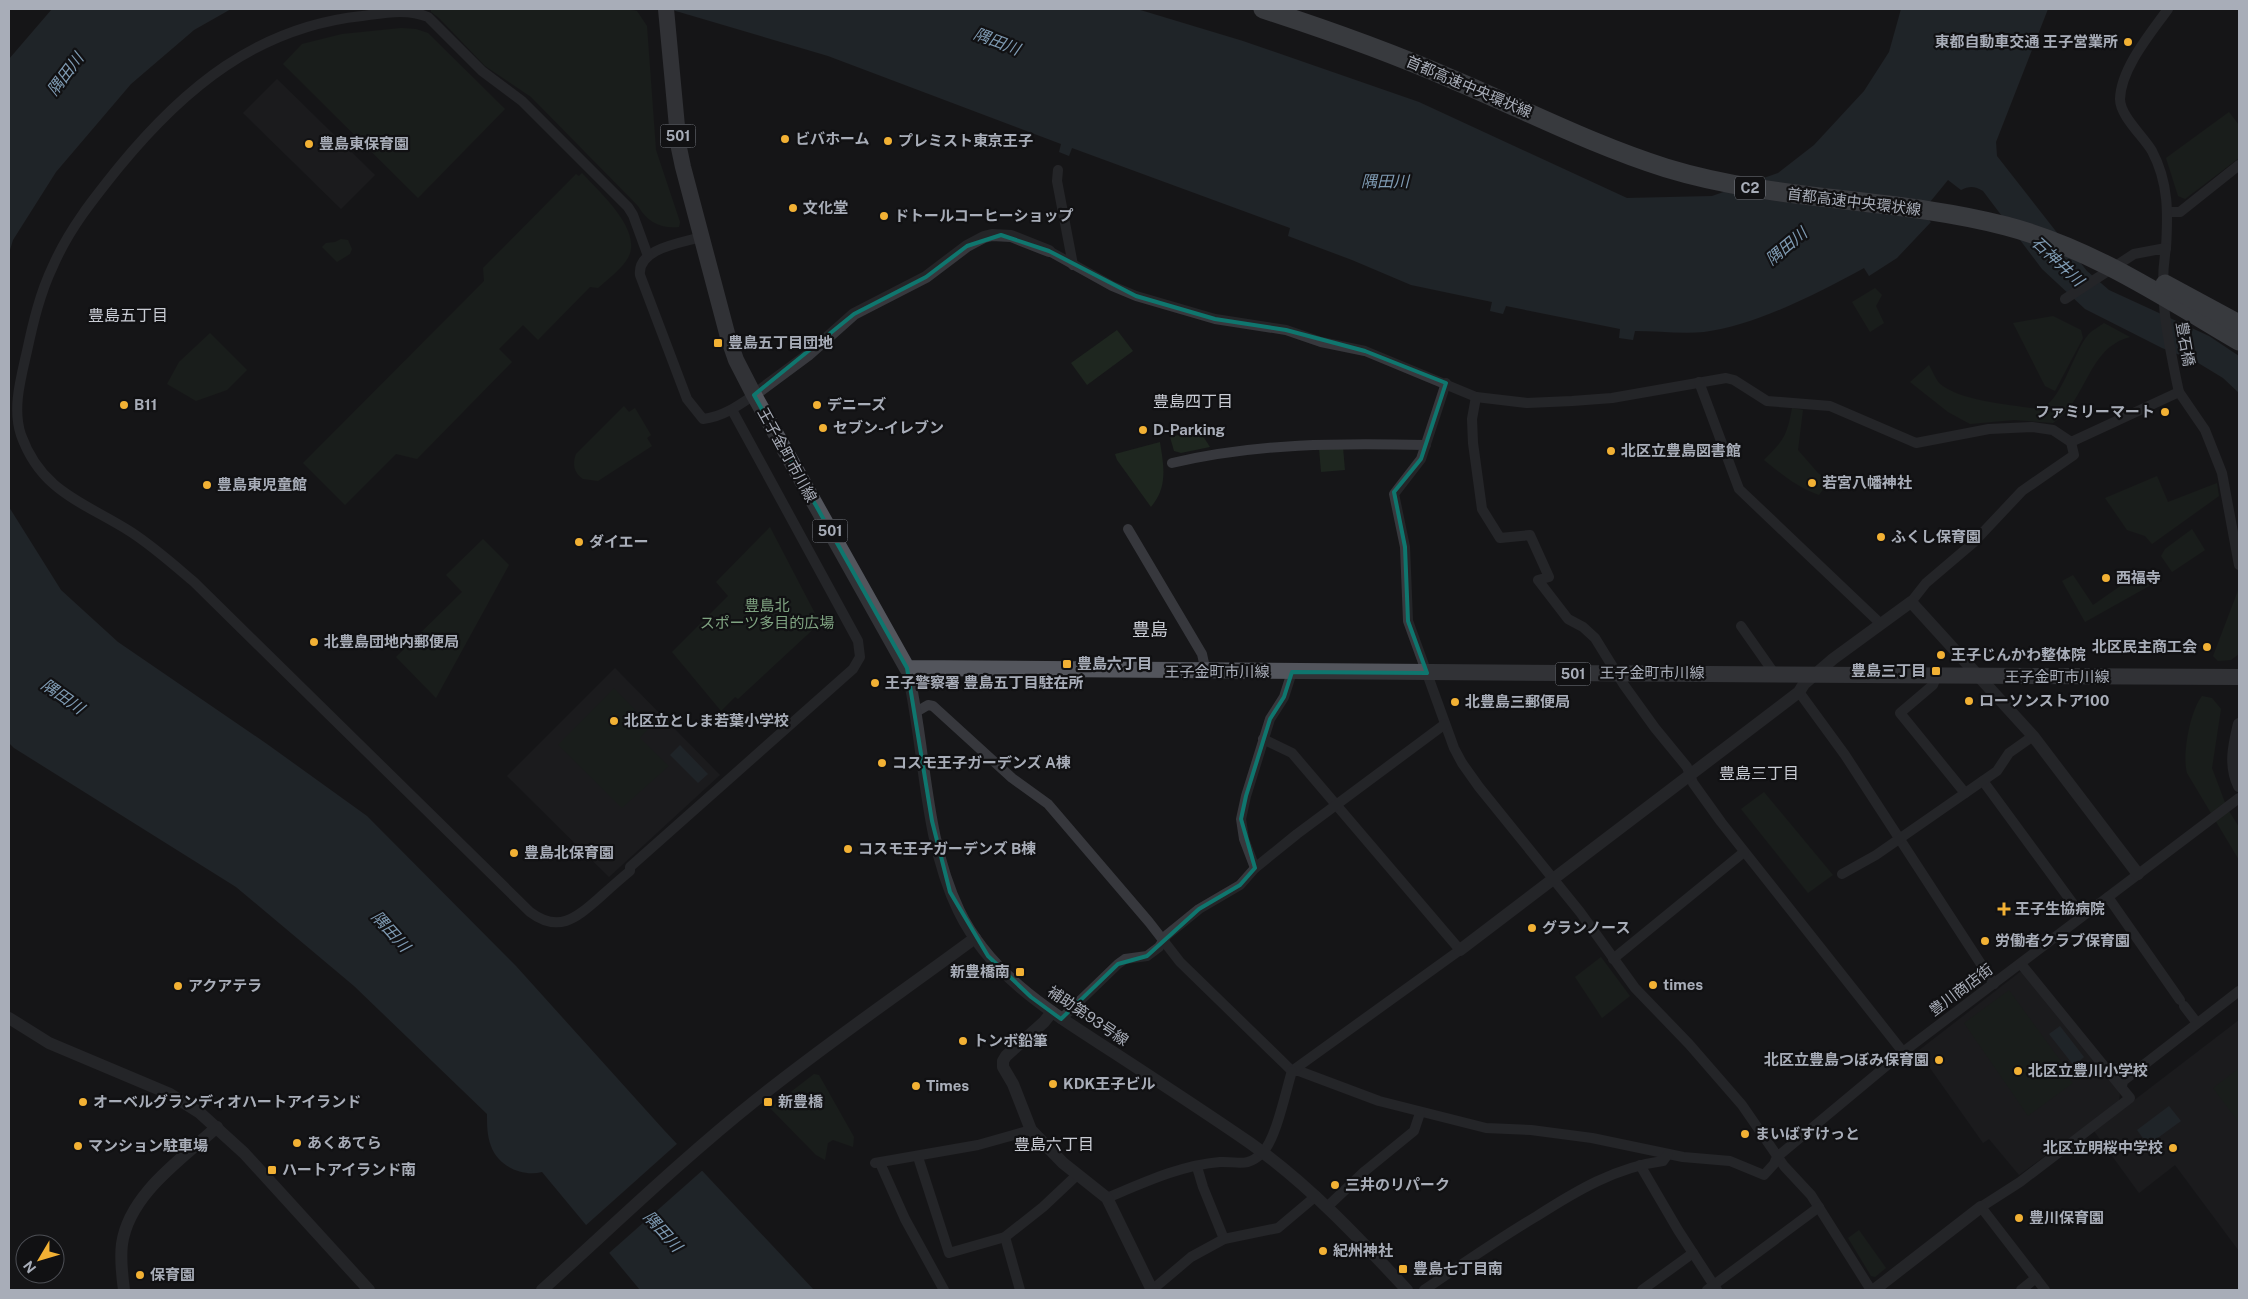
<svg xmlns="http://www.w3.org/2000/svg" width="2248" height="1299" font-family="'Public Sans','Noto Sans JP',sans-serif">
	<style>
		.built { fill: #222225 }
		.green { fill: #1e261f }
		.water { fill: #2c353c }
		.pier { fill: #161618 }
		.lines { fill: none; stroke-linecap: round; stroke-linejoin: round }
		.minor { stroke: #37383d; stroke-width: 10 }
		.tertiary { stroke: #37383d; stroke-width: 12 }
		.primary { stroke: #53555c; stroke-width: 16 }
		.motorway-bridge { stroke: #63666e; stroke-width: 19 }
		.marked { fill: none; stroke: #0f766e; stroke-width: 4; stroke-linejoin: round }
		.poi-dot { fill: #f2b134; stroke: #111113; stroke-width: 2 }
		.labels { text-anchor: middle; stroke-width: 4.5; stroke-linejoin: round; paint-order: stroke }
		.shield { fill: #111113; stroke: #7b7e86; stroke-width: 1 }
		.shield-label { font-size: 14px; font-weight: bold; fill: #a8adb8 }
		.poi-label { font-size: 15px; font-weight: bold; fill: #a8adb8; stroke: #111113; text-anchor: start }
		.street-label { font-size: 15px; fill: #a8adb8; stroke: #111113 }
		.park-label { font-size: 15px; fill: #7fa381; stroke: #111113 }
		.water-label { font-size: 16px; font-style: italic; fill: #7f9bb3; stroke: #111113 }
		.neighbourhood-label { font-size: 16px; fill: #c9ccd4; stroke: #111113 }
		.quarter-label { font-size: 18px; fill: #c9ccd4; stroke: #111113 }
	</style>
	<rect width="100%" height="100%" fill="#161618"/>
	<g class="built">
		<path d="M277,79L375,175L341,209L243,113Z"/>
		<path d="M615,668L720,775L609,877L507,776Z"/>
		<path d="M2020,972L2024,973L2120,1091L2119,1102L2019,1175L1989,1139L1983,1143L1918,1051Z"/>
		<path d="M2239,1020V1251L2175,1165L2139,1193L2094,1131Z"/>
	</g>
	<g class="green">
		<path d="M431,9H626L637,11L647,26L656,150L680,222L679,227C661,229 647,222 638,206L531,97L485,66L439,18L431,12Z"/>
		<path d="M401,28L416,29L428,33L505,109L418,198L283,64L302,44L342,34Z"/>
		<path d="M2229,112L2239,125V158L2185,199L2178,196L2166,158Z"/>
		<path d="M582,173C599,192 647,233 626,261C619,271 607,280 598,288L590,287L538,340L523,325L499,349L512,362L417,459L396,454L345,505L303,463L484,281L483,268L576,174L579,176Z"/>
		<path d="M341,239L348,240L352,249L350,254L337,262L322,247L326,243L335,242Z"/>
		<path d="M1875,288L1882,295L1876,306L1884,323L1870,332L1852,302Z"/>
		<path d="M2053,316L2081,330L2083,338L2055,391L2045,386L2013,323Z"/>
		<path d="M2104,323L2130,337C2087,348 2088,400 2053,423L2014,420L1970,424L1948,412L1910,382L1929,365C1932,370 1935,378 1939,383C1958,401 2013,405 2038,409C2061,405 2073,352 2088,335C2092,330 2099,327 2104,323Z"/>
		<path d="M1117,330L1133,351L1087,385L1071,363Z"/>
		<path d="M210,333L247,370L227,390L196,401L167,384L179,362Z"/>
		<path d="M624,406L629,412L635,408L651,435L647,438L652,446L598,481L583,479C574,473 572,464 576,454Z"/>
		<path d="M1792,408L1803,410L1798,450L1818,473L1829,481L1819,495C1798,488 1781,474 1764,460C1784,440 1787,436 1792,408Z"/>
		<path d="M1199,430L1210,447L1181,453L1174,451L1170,437Z"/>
		<path d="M1160,442C1164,467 1168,487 1151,507L1117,460L1115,454Z"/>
		<path d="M1343,447L1345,470L1321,472L1319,449Z"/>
		<path d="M2157,476L2168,502L2217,483L2219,496L2152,544L2145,536L2127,530L2105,498Z"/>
		<path d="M770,527L820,623L738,699L735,697L721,711L672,652L728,596L716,582Z"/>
		<path d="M2192,529L2205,550L2172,572L2161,556L2165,549Z"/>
		<path d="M483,539L509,565L436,698L396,657L462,592L446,575Z"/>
		<path d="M2142,571L2151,585L2085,622L2062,581L2073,575L2093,605Z"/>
		<path d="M2239,588V654L2231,660L2218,661L2213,656Z"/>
		<path d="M614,688L651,726L640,738L669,766L622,808L558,745Z"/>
		<path d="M2202,696L2212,698L2221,709L2212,768L2227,808L2239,827V860L2187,773C2182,755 2190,711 2202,696Z"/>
		<path d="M1764,792L1833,875L1808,893L1741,809Z"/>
		<path d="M1601,957L1630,996L1602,1018L1575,977Z"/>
		<path d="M2009,990L2066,1068L2063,1070L2073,1083L2028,1116L1964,1023Z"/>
		<path d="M2239,1068V1123L2213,1088Z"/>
		<path d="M814,1074L819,1075L854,1137L853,1147L833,1140L828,1143L825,1160L816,1155L770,1108Z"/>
		<path d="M1859,1230L1886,1268L1875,1277L1871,1276L1848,1238Z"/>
	</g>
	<g class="water">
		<path d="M52,9H231L194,30L131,84L56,172L13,240L9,253V59Z"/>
		<path d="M669,9H1137L1243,41L1419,102L1627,198L1712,196L1778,173L1814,145L1864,91L1889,52L1901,9H2048L1996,142L1997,156L2087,271L2109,290L2209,336L2239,356V393L2223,378L2195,361L2162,348L2085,309L2042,269L1983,191C1975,186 1969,186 1961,190L1948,180L1921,213L1931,222L1897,258L1869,276L1864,268C1819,293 1754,326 1704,332C1681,334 1657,331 1635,331L1633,340L1619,338L1620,329L1506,306L1503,314L1490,311L1492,302L1411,285L1352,260L1288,236L1290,228L1072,148L1069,156L1059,152L1061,144L828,56Z"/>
		<path d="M9,507L61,590L118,642L267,744L367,816L516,966L663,1129L814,1290H640L542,1172C522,1177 498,1166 491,1146C487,1135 487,1125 487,1114L354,986L236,887L14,748L9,743Z"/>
		<path d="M680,745L708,774L698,783L670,755Z"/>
		<path d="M2060,1026L2084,1057L2074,1066L2049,1034Z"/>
		<path d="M2169,1106L2181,1121L2148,1145L2137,1130Z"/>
	</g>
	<path class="pier" d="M679,1142L704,1169L608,1254L585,1226Z"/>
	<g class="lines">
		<g class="minor">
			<path d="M1058,170L1057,181L1073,265"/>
			<path d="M2168,212H2180L2239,165"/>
			<path d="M701,237C682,243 637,248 640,275L687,399L703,419C722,417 738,406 754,395"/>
			<path d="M2166,248C2168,214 2169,183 2152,151C2144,137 2120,116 2120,99C2121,68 2151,33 2168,9"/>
			<path d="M1049,251L1112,286L1136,296L1215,319L1286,330L1321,342L1365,351L1476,397L1527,403L1572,401L1612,398L1726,378L1734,380L1767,401L1830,406L1916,443L1989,429L2032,427L2053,430L2071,442L2179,392"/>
			<path d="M648,256L633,215L628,207L522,101L482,71L428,17C407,8 384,13 362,16C257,27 184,88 119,167C94,198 69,229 53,266C40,293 33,323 27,351C21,378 12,408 21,435C42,493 84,502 131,532C154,547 174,565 194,582L530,912C558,933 575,919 598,899C608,890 619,880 630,871V867L853,669L860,657L858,641L732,410"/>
			<path d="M2065,299L2134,254L2166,248C2158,295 2168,338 2177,383L2179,392L2205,430L2222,473L2239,565"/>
			<path d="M1699,382L1739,489L1881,624"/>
			<path d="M1446,383L1421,459L1394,494L1405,547L1408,621L1454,748L1462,763L1479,787L1580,912L1635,988L1689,1044L1742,1105L1784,1166L1811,1195L1871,1290"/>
			<path d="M1476,397L1472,419L1473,443L1482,509L1500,538L1530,535L1549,577L1538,580L1568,619L1583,627L1595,638L1624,685L1655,728L1687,767L1693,783L1721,822L1903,1052"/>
			<path d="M1172,463C1258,443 1339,443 1426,445"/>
			<path d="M1128,529L1202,654L1206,672"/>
			<path d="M1911,602L1926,583L1973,543L2022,491L2074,455L2071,442"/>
			<path d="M1741,626L1774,673"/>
			<path d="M1936,677L1933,685L1900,713L1965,793"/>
			<path d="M1799,692L1845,755L1994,984"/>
			<path d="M916,712L928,705L933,706L1012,778L1048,804L1149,922L1180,962L1292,1071H1299L1379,1101L1486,1128L1531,1130L1592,1138L1683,1157L1730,1161L1764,1175L1774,1164L1777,1157L1903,1052L2239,798"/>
			<path d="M1263,739L1292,753L1460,950L1292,1071"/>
			<path d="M1983,781L2082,916"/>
			<path d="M1255,868L1244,839L1241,819L1246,796L1270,719L1284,697L1292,672"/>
			<path d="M1842,874L1876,855L1997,771L2009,753L2033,736"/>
			<path d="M2108,897L2180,1000"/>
			<path d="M1613,959L1744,852"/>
			<path d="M2021,964L2130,1098L2020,1182L1981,1207L2045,1290"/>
			<path d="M2184,1006L2197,1023"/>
			<path d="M1061,1019L1118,964L1125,959L1147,956L1159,947L1167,935L1199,909L1240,885L1255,868L1297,834L1445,724"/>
			<path d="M2122,1086L2123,1081L2239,991"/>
			<path d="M918,1157L949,1253L1005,1237L1043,1207L1077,1175"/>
			<path d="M875,1163L978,1145L1031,1130"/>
			<path d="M880,1163L905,1219L944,1290"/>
			<path d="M1640,1165L1678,1230L1717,1290"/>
			<path d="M1197,1167L1203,1187L1224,1239"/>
			<path d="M1107,1198C1143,1183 1181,1165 1220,1162C1238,1161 1247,1168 1262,1153C1276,1140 1286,1090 1292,1071"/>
			<path d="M1327,1207L1365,1171L1414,1131L1420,1113"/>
			<path d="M1005,1237L1020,1290"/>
			<path d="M1152,1290L1191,1257L1224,1239L1278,1228L1316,1196"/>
			<path d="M1424,1290C1461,1265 1498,1239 1537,1216C1576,1191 1616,1167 1663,1161L1668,1154"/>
			<path d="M1642,1290L1693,1253"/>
			<path d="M1707,1290L1819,1207"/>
			<path d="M2021,1290L2036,1278"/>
		</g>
		<g class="tertiary">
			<path d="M754,395L808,355L854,314L926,277L967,246L984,237L992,235L1011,236L1049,251"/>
			<path d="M907,668C926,748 923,836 959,911C991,977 1053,1013 1113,1052C1159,1082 1205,1112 1250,1143C1309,1185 1358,1237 1407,1290"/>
			<path d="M2239,724C2234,745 2229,765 2239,786"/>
			<path d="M1460,950L1799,692L1804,684L1833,659L1911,602L2033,736L2138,874"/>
			<path d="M1052,1012L1044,1022L1006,1056L1003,1061V1067L1013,1084L1031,1130L1063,1163L1107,1198L1152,1290"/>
			<path d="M9,1018L49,1043L170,1094L200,1113L244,1153L369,1290"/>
			<path d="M124,1290C122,1275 120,1259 122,1244C129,1194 182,1159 217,1127"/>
			<path d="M542,1290C613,1226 682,1159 756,1100C827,1043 902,992 975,938"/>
			<path d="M1874,1290L1981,1207"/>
		</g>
		<path class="primary" d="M666,9L679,148L683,167L728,337L736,360L754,395L907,668C1351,675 1795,673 2239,677"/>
		<g class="motorway-bridge">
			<path d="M1263,9C1328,30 1392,53 1454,80C1525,110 1593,145 1666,168C1777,202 1894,197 2006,226C2091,248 2164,297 2239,341"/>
			<path d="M2165,284L2239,324"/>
		</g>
	</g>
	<path d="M0 0H2248V1299H0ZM1001,235L1049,251L1136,296L1215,319L1286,330L1365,351L1446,383L1421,459L1394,492L1405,547L1408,621L1427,673L1292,672L1284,697L1270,719L1246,796L1241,819L1255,868L1240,885L1199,909L1147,956L1118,964L1061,1019L1031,997L988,956L950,892L932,821L907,668L754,395L854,314L926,277L967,246Z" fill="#161618" fill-opacity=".55" fill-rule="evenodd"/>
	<path class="marked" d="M1001,235L1049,251L1136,296L1215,319L1286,330L1365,351L1446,383L1421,459L1394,492L1405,547L1408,621L1427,673L1292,672L1284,697L1270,719L1246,796L1241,819L1255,868L1240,885L1199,909L1147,956L1118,964L1061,1019L1031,997L988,956L950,892L932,821L907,668L754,395L854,314L926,277L967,246Z"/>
	<g class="poi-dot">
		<circle cx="2128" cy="42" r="5"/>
		<circle cx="785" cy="139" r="5"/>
		<circle cx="888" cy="141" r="5"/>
		<circle cx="309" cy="144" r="5"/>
		<circle cx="793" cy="208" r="5"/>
		<circle cx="884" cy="216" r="5"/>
		<rect x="713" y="338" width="10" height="10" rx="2.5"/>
		<circle cx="124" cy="405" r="5"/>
		<circle cx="817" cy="405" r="5"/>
		<circle cx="2165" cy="412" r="5"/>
		<circle cx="823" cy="428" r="5"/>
		<circle cx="1143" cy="430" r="5"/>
		<circle cx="1611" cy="451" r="5"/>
		<circle cx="1812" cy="483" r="5"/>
		<circle cx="207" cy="485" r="5"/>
		<circle cx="1881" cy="537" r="5"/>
		<circle cx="579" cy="542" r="5"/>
		<circle cx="2106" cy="578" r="5"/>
		<circle cx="314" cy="642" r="5"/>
		<circle cx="2207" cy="647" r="5"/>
		<circle cx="1941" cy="655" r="5"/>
		<rect x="1062" y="659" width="10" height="10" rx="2.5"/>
		<rect x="1931" y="666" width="10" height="10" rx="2.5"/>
		<circle cx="875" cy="683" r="5"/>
		<circle cx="1969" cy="701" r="5"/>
		<circle cx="1455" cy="702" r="5"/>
		<circle cx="614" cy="721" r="5"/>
		<circle cx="882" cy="763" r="5"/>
		<circle cx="848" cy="849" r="5"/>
		<circle cx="514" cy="853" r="5"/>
		<path d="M2001.5 901.5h5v5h5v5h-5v5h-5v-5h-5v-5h5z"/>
		<circle cx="1532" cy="928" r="5"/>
		<circle cx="1985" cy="941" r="5"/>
		<rect x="1015" y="967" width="10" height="10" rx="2.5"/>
		<circle cx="1653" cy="985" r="5"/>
		<circle cx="178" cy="986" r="5"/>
		<circle cx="963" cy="1041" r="5"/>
		<circle cx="1939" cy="1060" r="5"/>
		<circle cx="2018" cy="1071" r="5"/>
		<circle cx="1053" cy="1084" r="5"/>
		<circle cx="916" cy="1086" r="5"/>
		<circle cx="83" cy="1102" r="5"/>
		<rect x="763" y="1097" width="10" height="10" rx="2.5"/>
		<circle cx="1745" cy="1134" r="5"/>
		<circle cx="297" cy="1143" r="5"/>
		<circle cx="78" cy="1146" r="5"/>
		<circle cx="2173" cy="1148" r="5"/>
		<rect x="267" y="1165" width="10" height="10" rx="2.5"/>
		<circle cx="1335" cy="1185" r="5"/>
		<circle cx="2019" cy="1218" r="5"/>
		<circle cx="1323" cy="1251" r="5"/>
		<rect x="1398" y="1264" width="10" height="10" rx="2.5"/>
		<circle cx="140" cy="1275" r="5"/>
	</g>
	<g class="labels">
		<g class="shield">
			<rect x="660.5" y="124.5" width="35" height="23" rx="4"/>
			<rect x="1735" y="176.5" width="30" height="23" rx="4"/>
			<rect x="812.5" y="519.5" width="35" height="23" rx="4"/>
			<rect x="1555.5" y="662.5" width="35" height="23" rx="4"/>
		</g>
		<g class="shield-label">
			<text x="678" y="141">501</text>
			<text x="1750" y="193">C2</text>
			<text x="830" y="536">501</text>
			<text x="1573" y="679">501</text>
		</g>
		<g class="poi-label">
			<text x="2118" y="47" text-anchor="end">東都自動車交通 王子営業所</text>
			<text x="795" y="144">ビバホーム</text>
			<text x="898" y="146">プレミスト東京王子</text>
			<text x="319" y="149">豊島東保育園</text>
			<text x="803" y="213">文化堂</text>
			<text x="894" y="221">ドトールコーヒーショップ</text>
			<text x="728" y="348">豊島五丁目団地</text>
			<text x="134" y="410">B11</text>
			<text x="827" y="410">デニーズ</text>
			<text x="2155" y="417" text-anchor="end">ファミリーマート</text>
			<text x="833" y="433">セブン-イレブン</text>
			<text x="1153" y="435">D-Parking</text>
			<text x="1621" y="456">北区立豊島図書館</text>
			<text x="1822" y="488">若宮八幡神社</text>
			<text x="217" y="490">豊島東児童館</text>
			<text x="1891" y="542">ふくし保育園</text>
			<text x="589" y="547">ダイエー</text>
			<text x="2116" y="583">西福寺</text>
			<text x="324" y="647">北豊島団地内郵便局</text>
			<text x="2197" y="652" text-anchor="end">北区民主商工会</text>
			<text x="1951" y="660">王子じんかわ整体院</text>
			<text x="1077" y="669">豊島六丁目</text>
			<text x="1926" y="676" text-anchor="end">豊島三丁目</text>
			<text x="885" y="688">王子警察署 豊島五丁目駐在所</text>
			<text x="1979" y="706">ローソンストア100</text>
			<text x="1465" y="707">北豊島三郵便局</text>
			<text x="624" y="726">北区立としま若葉小学校</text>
			<text x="892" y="768">コスモ王子ガーデンズ A棟</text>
			<text x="858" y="854">コスモ王子ガーデンズ B棟</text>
			<text x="524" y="858">豊島北保育園</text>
			<text x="2015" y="914">王子生協病院</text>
			<text x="1542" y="933">グランノース</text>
			<text x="1995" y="946">労働者クラブ保育園</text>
			<text x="1010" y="977" text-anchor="end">新豊橋南</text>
			<text x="1663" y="990">times</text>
			<text x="188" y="991">アクアテラ</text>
			<text x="973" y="1046">トンボ鉛筆</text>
			<text x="1929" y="1065" text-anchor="end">北区立豊島つぼみ保育園</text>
			<text x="2028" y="1076">北区立豊川小学校</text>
			<text x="1063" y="1089">KDK王子ビル</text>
			<text x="926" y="1091">Times</text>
			<text x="93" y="1107">オーベルグランディオハートアイランド</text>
			<text x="778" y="1107">新豊橋</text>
			<text x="1755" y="1139">まいばすけっと</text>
			<text x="307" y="1148">あくあてら</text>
			<text x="88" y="1151">マンション駐車場</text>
			<text x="2163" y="1153" text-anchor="end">北区立明桜中学校</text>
			<text x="282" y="1175">ハートアイランド南</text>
			<text x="1345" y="1190">三井のリパーク</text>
			<text x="2029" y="1223">豊川保育園</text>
			<text x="1333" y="1256">紀州神社</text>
			<text x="1413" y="1274">豊島七丁目南</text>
			<text x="150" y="1280">保育園</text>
		</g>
		<g class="street-label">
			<text transform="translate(1469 87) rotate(23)" y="5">首都高速中央環状線</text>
			<text transform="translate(1854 202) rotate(7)" y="5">首都高速中央環状線</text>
			<text transform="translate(2185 344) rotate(80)" y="5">豊石橋</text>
			<text transform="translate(787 455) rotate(61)" y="5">王子金町市川線</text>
			<text x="1217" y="677">王子金町市川線</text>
			<text x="1652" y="678">王子金町市川線</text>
			<text x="2057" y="682">王子金町市川線</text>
			<text transform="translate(1961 990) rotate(-37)" y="5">豊川商店街</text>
			<text transform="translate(1088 1016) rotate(34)" y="5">補助第93号線</text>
		</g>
		<g class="park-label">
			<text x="767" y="611">豊島北<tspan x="767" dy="17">スポーツ多目的広場</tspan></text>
		</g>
		<g class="water-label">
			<text transform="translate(997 41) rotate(21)" y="6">隅田川</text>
			<text transform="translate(65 74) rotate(-53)" y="6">隅田川</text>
			<text x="1385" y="187">隅田川</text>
			<text transform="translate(1786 246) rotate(-40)" y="6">隅田川</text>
			<text transform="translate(2058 261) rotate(43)" y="6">石神井川</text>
			<text transform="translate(63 696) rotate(35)" y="6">隅田川</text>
			<text transform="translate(391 931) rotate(48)" y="6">隅田川</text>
			<text transform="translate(663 1231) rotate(48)" y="6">隅田川</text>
		</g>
		<g class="neighbourhood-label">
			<text x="128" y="321">豊島五丁目</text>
			<text x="1193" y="407">豊島四丁目</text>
			<text x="1759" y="779">豊島三丁目</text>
			<text x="1054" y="1150">豊島六丁目</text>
		</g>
		<g class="quarter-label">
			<text x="1150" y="636">豊島</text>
		</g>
	</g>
	<rect width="2248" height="1299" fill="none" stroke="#a8adb8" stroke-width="20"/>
	<g transform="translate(40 1259) rotate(232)"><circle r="24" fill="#111113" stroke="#4d4f55"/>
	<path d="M0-4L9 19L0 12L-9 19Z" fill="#f2b134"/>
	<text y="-8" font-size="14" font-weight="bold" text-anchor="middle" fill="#a8adb8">N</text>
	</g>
</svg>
